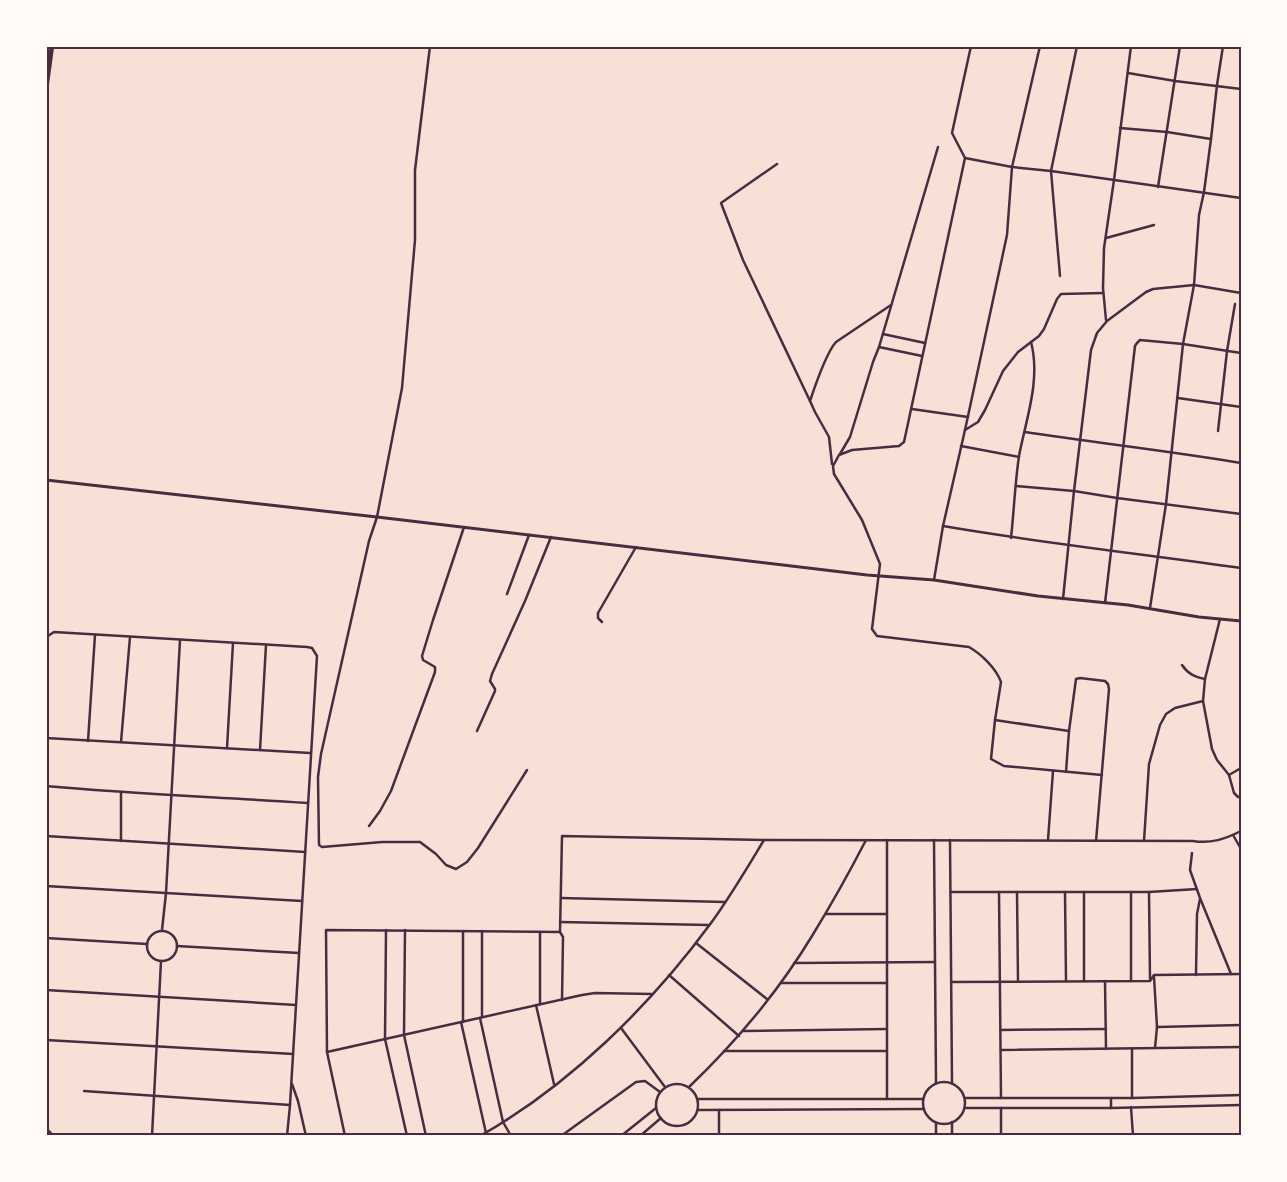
<svg xmlns="http://www.w3.org/2000/svg" width="1287" height="1182" font-family="Poppins,sans-serif">
	<style>
		.lines { fill: none; stroke-linecap: round; stroke-linejoin: round }
		.minor { stroke: #4a2c40; stroke-width: 2.5 }
		.tertiary { stroke: #4a2c40; stroke-width: 3 }
		.trunk { stroke: #4a2c40; stroke-width: 4.5 }
		.motorway { stroke: #4a2c40; stroke-width: 5 }
		.neatline { fill: none; stroke: #4a2c40; stroke-width: 2 }
	</style>
	<rect width="100%" height="100%" fill="#f7e1d7"/>
	<g class="lines">
		<g class="minor">
			<path d="M430,46L415,170V240L402,388L377,517L369,541L321,754L318,777L319,845L322,847L382,842H420L436,854L446,865L456,869L467,862L478,848L527,770"/>
			<path d="M971,46L952,133L965,158L904,442L899,446L852,450L839,455L833,466L834,474L862,520L880,564L872,629L877,636L969,647C981,654 996,668 1001,682L995,720L991,759L1004,766L1102,775"/>
			<path d="M1128,73L1175,81L1241,89"/>
			<path d="M1120,128L1167,132L1211,139"/>
			<path d="M965,158L1012,167L1051,171L1241,198"/>
			<path d="M777,164L721,203L743,260L810,401"/>
			<path d="M1158,187L1180,46"/>
			<path d="M1106,238L1154,225"/>
			<path d="M1060,276L1051,171L1077,46"/>
			<path d="M1106,320L1103,288L1104,248L1114,180L1131,46"/>
			<path d="M883,334L925,343"/>
			<path d="M879,347L922,356"/>
			<path d="M1178,398L1241,407"/>
			<path d="M912,409L968,417"/>
			<path d="M965,430L978,422L985,410L1003,371L1018,352L1039,336L1044,329L1057,299L1061,294L1103,293"/>
			<path d="M1218,431L1227,351L1235,304"/>
			<path d="M1025,432C1097,443 1169,451 1241,463"/>
			<path d="M961,446L1019,457"/>
			<path d="M840,454L850,437L873,362L879,347L938,147"/>
			<path d="M832,464L829,437L815,412L810,401C815,386 826,353 836,342L891,305"/>
			<path d="M1016,486L1074,491L1117,498L1241,514"/>
			<path d="M943,526C1042,543 1142,554 1241,568"/>
			<path d="M1011,538C1014,511 1015,483 1019,456C1026,419 1041,380 1031,342"/>
			<path d="M934,580L943,526L965,430L1007,235L1012,167L1040,46"/>
			<path d="M507,594L529,535"/>
			<path d="M1063,599L1074,491L1091,350L1097,333L1107,321L1146,292L1153,289L1194,285L1241,293"/>
			<path d="M1105,603C1115,517 1125,432 1135,346L1137,343L1140,340L1183,344L1241,353"/>
			<path d="M1150,608L1166,504L1183,344L1194,285L1199,215L1204,192L1211,139L1217,85L1223,46"/>
			<path d="M1220,619L1205,679L1203,701L1212,749L1217,760L1229,775L1234,793L1238,797L1241,796"/>
			<path d="M602,622L598,618V613L636,547"/>
			<path d="M46,643L48,636L54,632L307,647L312,648L317,656L290,1105L287,1136"/>
			<path d="M1182,665C1188,674 1195,677 1205,679"/>
			<path d="M995,720L1069,731"/>
			<path d="M477,731L495,691V689L490,681L492,674L525,601L551,537"/>
			<path d="M46,738L310,753"/>
			<path d="M88,741L95,635"/>
			<path d="M121,742L130,637"/>
			<path d="M227,748L233,643"/>
			<path d="M260,750L266,645"/>
			<path d="M1066,772L1069,731L1076,679L1080,678L1105,681L1108,684L1109,689L1096,841"/>
			<path d="M1229,775L1241,768"/>
			<path d="M46,786C133,794 220,797 308,803"/>
			<path d="M369,826L380,811L391,791L435,672V667L423,660L422,656L433,620L464,527"/>
			<path d="M1233,835L1241,849"/>
			<path d="M46,836L305,852"/>
			<path d="M934,840L936,1083"/>
			<path d="M950,840L952,1083"/>
			<path d="M1048,840L1053,771"/>
			<path d="M121,841V793"/>
			<path d="M1144,841L1149,764L1160,725L1166,714L1175,708L1203,701"/>
			<path d="M1192,853L1190,870L1200,898L1231,974"/>
			<path d="M46,886L302,901"/>
			<path d="M951,892H1149L1197,889"/>
			<path d="M999,892L1001,1098"/>
			<path d="M1017,892L1018,981"/>
			<path d="M1065,892L1066,981"/>
			<path d="M1084,892V981"/>
			<path d="M1149,892L1150,979"/>
			<path d="M561,898L725,902"/>
			<path d="M826,914H887"/>
			<path d="M560,922L708,925"/>
			<path d="M162,930L166,893L180,640"/>
			<path d="M386,930L385,1039L407,1136"/>
			<path d="M405,930L404,1035L426,1136"/>
			<circle cx="162" cy="946" r="15"/>
			<path d="M540,932V1004"/>
			<path d="M46,938L147,944"/>
			<path d="M696,943L767,999"/>
			<path d="M177,946L299,953"/>
			<path d="M794,963L935,962"/>
			<path d="M669,975L739,1036"/>
			<path d="M1196,975L1197,914L1200,899"/>
			<path d="M1154,977L1157,1027L1155,1048"/>
			<path d="M1105,981L1106,1049"/>
			<path d="M1131,981V892"/>
			<path d="M951,982L1150,981L1154,975L1241,974"/>
			<path d="M781,983H887"/>
			<path d="M46,990L296,1005"/>
			<path d="M562,1000L563,937L560,932L562,836L764,840L1193,841C1211,844 1225,839 1241,831"/>
			<path d="M536,1005L554,1084"/>
			<path d="M482,1017V931"/>
			<path d="M480,1018L503,1122L511,1136"/>
			<path d="M461,1022L486,1133"/>
			<path d="M463,1022V931"/>
			<path d="M1157,1027L1241,1025"/>
			<path d="M621,1028L665,1087"/>
			<path d="M1001,1030L1106,1029"/>
			<path d="M743,1031L887,1029"/>
			<path d="M46,1040L293,1054"/>
			<path d="M1132,1049V1098"/>
			<path d="M1001,1050L1241,1047"/>
			<path d="M724,1051H887"/>
			<path d="M327,1052L582,995L595,993L652,994"/>
			<circle cx="944" cy="1103" r="21"/>
			<circle cx="677" cy="1105" r="21"/>
			<path d="M292,1084L298,1101L306,1136"/>
			<path d="M689,1087C736,1042 778,992 812,936C831,905 849,873 866,840"/>
			<path d="M84,1091L290,1105"/>
			<path d="M887,1098V840"/>
			<path d="M965,1098H1132L1241,1095"/>
			<path d="M698,1099H923"/>
			<path d="M1131,1107L1133,1136"/>
			<path d="M965,1108H1111L1241,1105"/>
			<path d="M1001,1108V1136"/>
			<path d="M1111,1108V1098"/>
			<path d="M698,1110L924,1109"/>
			<path d="M719,1110V1136"/>
			<path d="M952,1122V1136"/>
			<path d="M936,1123V1136"/>
			<path d="M152,1136L161,961"/>
			<path d="M345,1136L327,1052L326,930L560,932"/>
			<path d="M480,1136C570,1085 650,1006 711,923C730,897 747,868 764,840"/>
			<path d="M561,1136L636,1082L645,1081L660,1092"/>
			<path d="M621,1136L656,1108"/>
			<path d="M640,1136L661,1118"/>
		</g>
		<path class="tertiary" d="M46,480L377,517L867,575L934,580L1038,596L1128,605L1199,617L1241,621"/>
		<path class="trunk" d="M46,90L52,46"/>
		<path class="motorway" d="M46,1130L52,1136"/>
	</g>
	<rect width="1287" height="1182" fill="none" stroke="#fffaf5" stroke-width="95"/>
	<rect x="48" y="48" width="1192" height="1086" class="neatline"/>
</svg>
